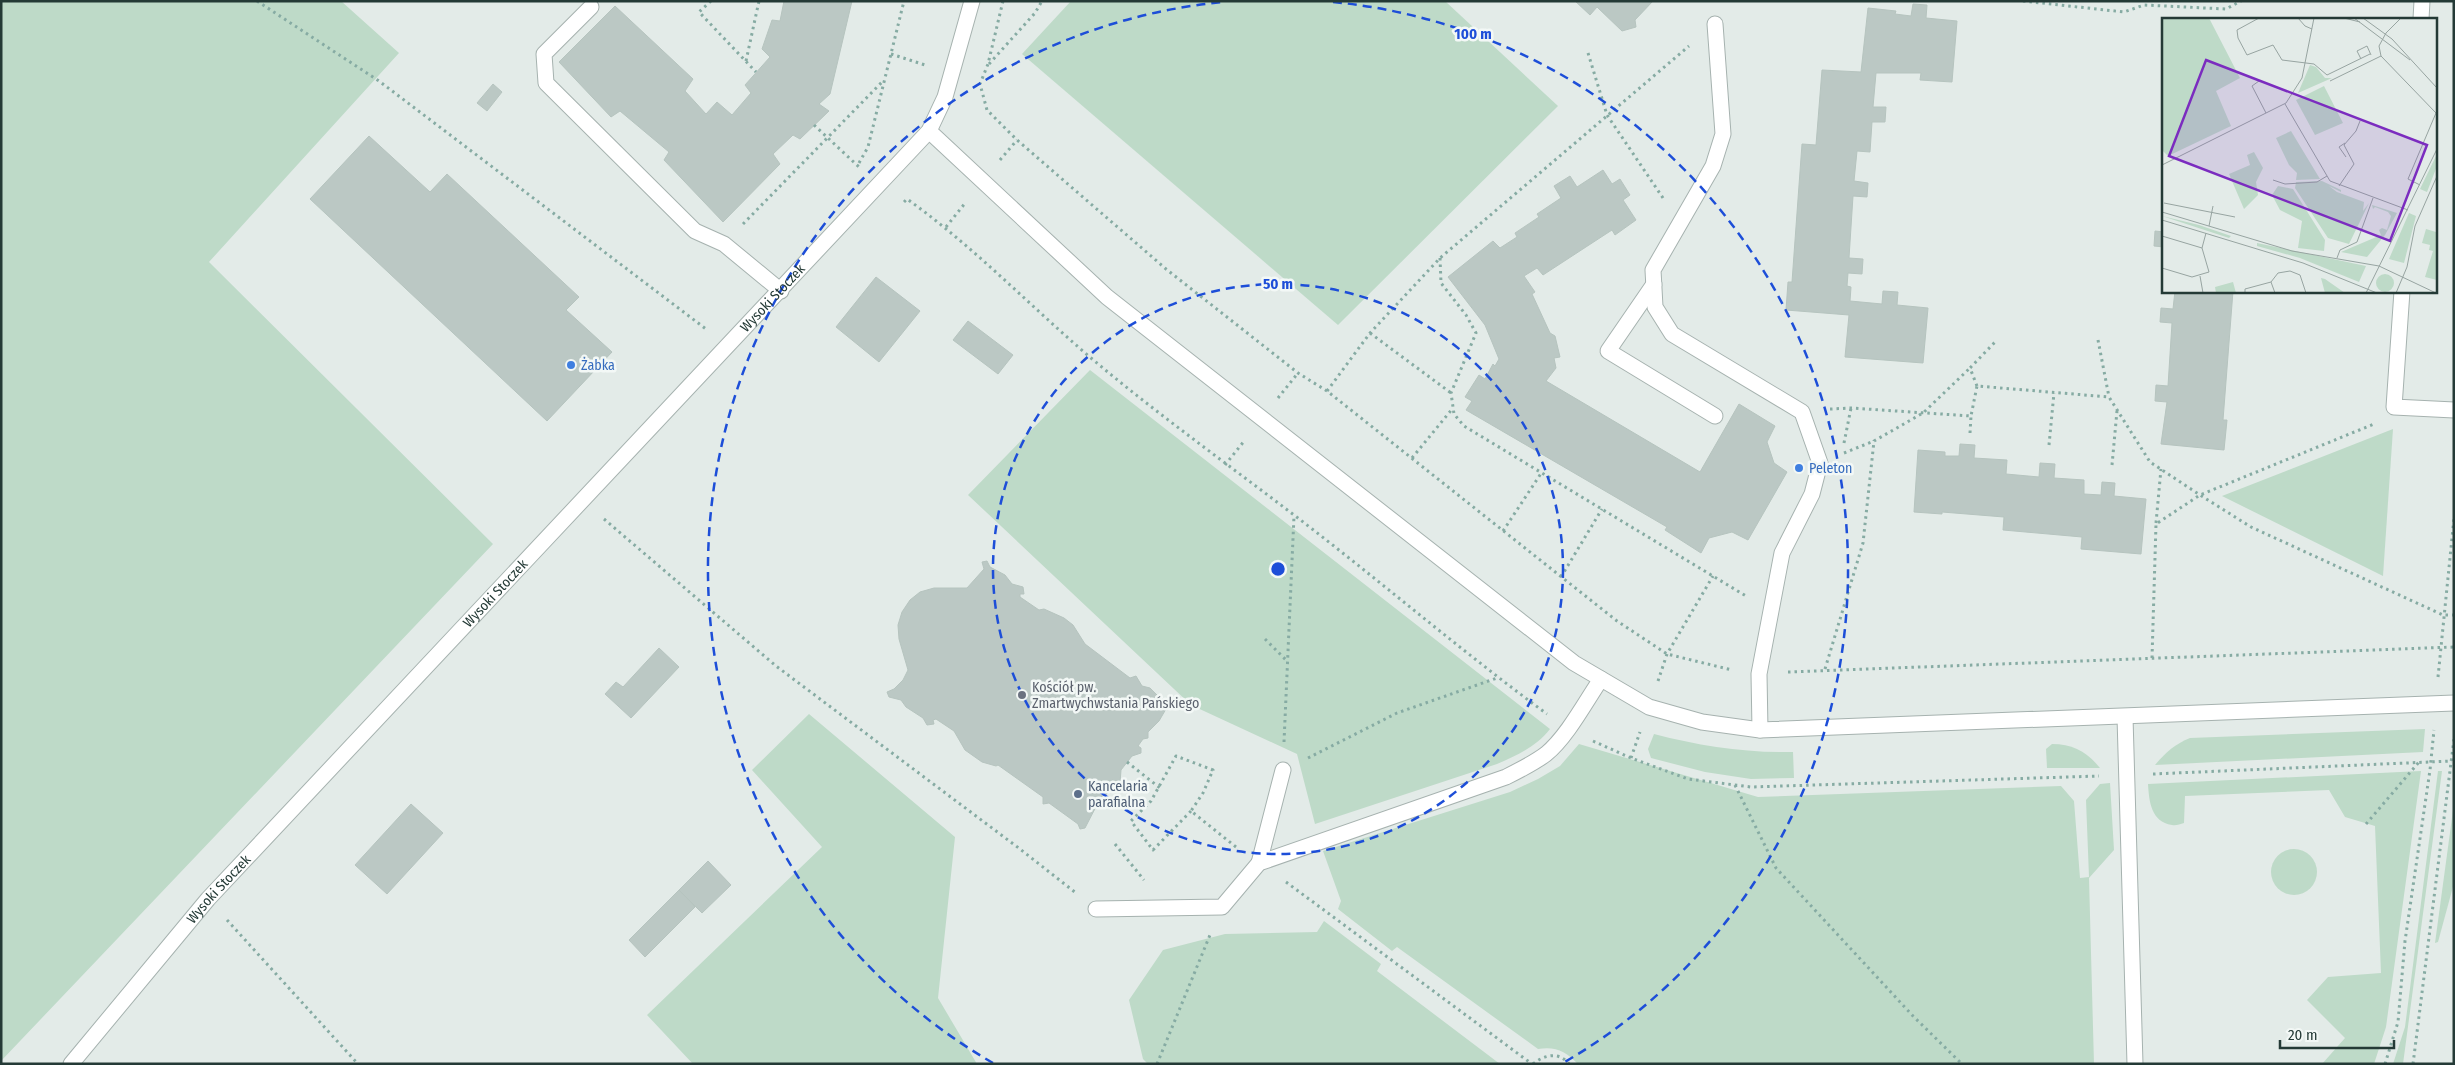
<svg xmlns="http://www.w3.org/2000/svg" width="2455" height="1065" font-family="'Fira Sans Condensed',sans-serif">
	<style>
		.green { fill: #bedac8 }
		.building { fill: #bbc8c4; stroke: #b6c4bf }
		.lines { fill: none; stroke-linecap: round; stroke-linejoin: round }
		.lane-casing { stroke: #a6b2af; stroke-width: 17 }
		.street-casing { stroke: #a6b2af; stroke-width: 17 }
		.path { stroke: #86aba3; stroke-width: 3; stroke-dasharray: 2.5 4; stroke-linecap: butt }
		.lane { stroke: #fff; stroke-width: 15 }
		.street { stroke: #fff; stroke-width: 15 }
		.ring { fill: none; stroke: #1d4ed8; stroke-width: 2.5; stroke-dasharray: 9 6 }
		.shop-dot { fill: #3f7fe0; stroke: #f3f8f6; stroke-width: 2 }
		.worship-dot { fill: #6b7280; stroke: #f3f8f6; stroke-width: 2 }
		.service-dot { fill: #5c6f8a; stroke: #f3f8f6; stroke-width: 2 }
		.labels { text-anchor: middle; stroke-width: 5; stroke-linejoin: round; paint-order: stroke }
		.street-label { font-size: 14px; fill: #243a36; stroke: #f3f8f6 }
		.shop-label { font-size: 14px; fill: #366cbe; stroke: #f3f8f6; text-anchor: start }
		.worship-label { font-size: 14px; fill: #5b616d; stroke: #f3f8f6; text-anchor: start }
		.service-label { font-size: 14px; fill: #4e5e75; stroke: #f3f8f6; text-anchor: start }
		.inset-road { fill: none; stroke: #97a4a1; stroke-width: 1 }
		.view { fill: #7b2cbf; fill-opacity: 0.15; stroke: #7b2cbf; stroke-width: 2.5 }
		.inset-edge { fill: none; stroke: #243a36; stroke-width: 2.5 }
		.centre { fill: #1d4ed8; stroke: #f3f8f6; stroke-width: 2.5 }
		.ring-label { font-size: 15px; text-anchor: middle; font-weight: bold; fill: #1d4ed8; stroke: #f3f8f6; stroke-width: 5; stroke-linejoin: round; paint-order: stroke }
	</style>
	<rect width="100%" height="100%" fill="#e3ebe8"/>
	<g class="green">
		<path d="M1,1H341L399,53L209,262L493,544L1,1061Z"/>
		<path d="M1071,1H1445L1558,106L1338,325L1022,54Z"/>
		<path d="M1090,370L1550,729C1536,747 1517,755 1497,764L1315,824L1297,754L1191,705L968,495Z"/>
		<path d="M2393,429L2383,576L2222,496Z"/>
		<path d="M809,714L955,837L938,998L977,1064H693L647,1015L822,847L752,770Z"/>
		<path d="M2425,729L2423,752L2155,765C2165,753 2175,744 2190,738Z"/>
		<path d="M1654,734C1700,746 1745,753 1793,752L1794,778L1751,779L1705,772L1651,758L1648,749Z"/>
		<path d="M1579,744L1758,797L2061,786L2074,801L2080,878L2089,877L2086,800L2100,784L2110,783L2114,850L2089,878L2094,1064H1578C1566,1051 1555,1046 1538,1049L1397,947L1392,951L1338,909L1341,901L1323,851L1510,792L1538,779L1560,766Z"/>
		<path d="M2052,744C2073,744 2087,752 2100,768H2047L2046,749Z"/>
		<path d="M2421,771L2386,1027L2374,1064H2322L2345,1038L2307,1000L2328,977L2381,973L2375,826L2345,817L2329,790L2185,796L2184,823C2180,824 2176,826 2172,825C2151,822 2149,801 2148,784Z"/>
		<path d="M2438,771H2442L2403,1064H2393L2405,1027Z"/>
		<path d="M2454,803V883L2438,942L2435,943Z"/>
		<circle cx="2294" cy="872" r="23"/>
		<path d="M1324,921L1381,964L1377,971L1500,1064H1148L1143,1059L1129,1000L1163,950L1225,934L1317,932Z"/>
	</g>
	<g class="building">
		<path d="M784,1H852L830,94L819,104L829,111L800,139L793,135L773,154L780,164L723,222L664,160L669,152L620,111L611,117L559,62L615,6L693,79L685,91L706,114L717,102L732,115L751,93L745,85L770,57L762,49L772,20L780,21Z"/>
		<path d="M1575,1H1653L1635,20L1636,27L1622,31L1597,7L1590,15Z"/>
		<path d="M1913,4L1927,5L1926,18L1957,21L1952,82L1920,80L1921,73H1876L1873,107H1886L1885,122H1872L1870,152L1857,151L1854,181L1868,183L1867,197L1853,196L1849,258L1863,259L1862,274L1848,273L1847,286L1851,287L1850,301L1882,304L1883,291L1898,292L1897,305L1928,308L1923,363L1845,357L1849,315L1786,310L1788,282H1792L1802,144L1816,145L1822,70L1861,72L1868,8L1896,11L1895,14L1911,16Z"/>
		<path d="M493,84L502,92L487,111L477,103Z"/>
		<path d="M369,136L430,192L447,174L579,297L566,310L612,352L547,421L310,199Z"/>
		<path d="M1603,170L1612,184L1620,179L1630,195L1623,200L1636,220L1615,235L1612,230L1543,275L1537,268L1524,276L1535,292L1532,294L1550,333L1555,336L1560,357L1554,358L1556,368L1546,381L1700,472L1739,404L1775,426L1767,442L1774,463L1787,472L1748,540L1732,532L1709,538L1701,553L1665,530L1667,527L1466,410L1472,401L1465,397L1479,375L1485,379L1493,364L1495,366L1499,359L1485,325L1448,277L1493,241L1500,248L1517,237L1515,233L1539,217L1537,214L1561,198L1554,186L1570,176L1577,187Z"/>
		<path d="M2155,231L2164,232V247L2154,246Z"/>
		<path d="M876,277L920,311L879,362L836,327Z"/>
		<path d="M2175,291H2233L2223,420H2227L2224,450L2161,444L2167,402L2155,401L2156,385L2168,386L2172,323L2160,322L2161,308L2173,309Z"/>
		<path d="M968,321L1013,355L998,374L953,340Z"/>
		<path d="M1960,444L1975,445L1974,458L2007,460L2006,474L2039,477L2040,463L2055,464L2054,478L2084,480V494L2101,495L2102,482L2115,483L2114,496L2146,499L2141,554L2081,549L2082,537L2003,530L2004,517L1942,512V514L1914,512L1918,450L1945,452V456H1959Z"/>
		<path d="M987,561L990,567L1005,575L1012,584L1023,587L1024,594H1020V597L1039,610L1044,609L1064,618L1073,625L1085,644L1130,678L1136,676L1142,686L1150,688L1160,698L1170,701L1171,707L1166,709L1159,721L1148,732V738L1143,739L1138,746L1141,748V753L1132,756L1121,770L1120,783L1112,780L1107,787V794L1101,797L1085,828L1080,829L1078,824L1049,803L1043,804V797L998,765L996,766L982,762L965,750L954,731L936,719L933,720L934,724L927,725L923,718L906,707L901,700L889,697L887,692L894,689L903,680L908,670L899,639L898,625L902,612L910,600L920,592L934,588H967L984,569L982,562Z"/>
		<path d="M659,648L679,667L631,718L605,694L616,682L623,687Z"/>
		<path d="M411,804L443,833L387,894L355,865Z"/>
		<path d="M708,861L731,885L702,913L679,890Z"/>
		<path d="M679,890L695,907L645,957L629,940Z"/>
	</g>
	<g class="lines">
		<g class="lane-casing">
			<g id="lane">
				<path d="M591,7L544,54L546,83L695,231L724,244L781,291"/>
				<path d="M2421,19L2422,1"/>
				<path d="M1715,24L1723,134L1713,166L1653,270L1655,307L1672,334L1802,412L1820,463L1812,494L1782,553L1759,674L1760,730"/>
				<path d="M1654,284L1608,351L1715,416"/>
				<path d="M2402,291L2394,407L2454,410"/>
				<path d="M2125,717L2135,1064"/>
				<path d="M1259,863L1283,770"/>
				<path d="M1096,909L1222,907L1259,863L1506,777C1520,770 1534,763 1546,754C1567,737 1586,701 1601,679"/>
			</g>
		</g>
		<g class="street-casing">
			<g id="street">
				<path d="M929,131L1107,297L1574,663L1649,707L1702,722L1760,730L2454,703"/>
				<path id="s1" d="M71,1064L208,899L929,131L945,97L972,1"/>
			</g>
		</g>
		<g class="path">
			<path d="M257,1L379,81L706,329"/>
			<path d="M711,1L699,12L756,72"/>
			<path d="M1003,1L988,64L980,84L987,110L1017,140L1166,269L1298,373L1327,391L1617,621L1667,654L1732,670"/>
			<path d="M2023,1L2124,12L2144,5L2226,9L2241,1"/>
			<path d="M1588,53L1607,115L1663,198"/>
			<path d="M891,54L925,65"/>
			<path d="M746,61L759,1"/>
			<path d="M989,64L1035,13L1042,1"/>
			<path d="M814,125L859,167"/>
			<path d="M1000,160L1017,140"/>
			<path d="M859,163L868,147L904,1"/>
			<path d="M904,202L907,199C973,246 1029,305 1091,358C1156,413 1226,463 1294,515C1379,580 1460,650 1547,714"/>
			<path d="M743,224L884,80"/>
			<path d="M946,227L966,202"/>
			<path d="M1440,258L1441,283L1466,315L1476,333L1451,393L1454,414L1464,426L1746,596"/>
			<path d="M1370,333L1451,393"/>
			<path d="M2098,340L2109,397"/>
			<path d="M1977,386L1970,368L1996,341"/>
			<path d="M1327,391L1370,333L1440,258L1689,46"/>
			<path d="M1278,398L1298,373"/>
			<path d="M1830,409L1851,408L1971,416L1977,386L2109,397L2150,462L2200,495L2251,527L2443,615H2454"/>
			<path d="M1970,433L1971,416"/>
			<path d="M1844,443L1851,408"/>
			<path d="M2049,445L2054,393"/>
			<path d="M1844,453L1874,441"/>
			<path d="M1412,458L1453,408"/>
			<path d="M1225,465L1245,440"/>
			<path d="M2112,465L2117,411"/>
			<path d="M604,519L776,666L1020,849L1076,893"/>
			<path d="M2156,523L2161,469"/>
			<path d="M1503,531L1542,472"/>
			<path d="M1561,577L1602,509"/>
			<path d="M1265,639L1287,661"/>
			<path d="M2152,658L2156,524L2200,495L2374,424"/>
			<path d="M1825,669L1863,543L1874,441L1923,413L1970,368"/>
			<path d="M1788,672L2454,647"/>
			<path d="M2438,677L2454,518"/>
			<path d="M1658,681L1667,654L1713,576"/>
			<path d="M1593,741L1631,758L1688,779L1751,787L2099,776"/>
			<path d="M1284,742L1294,516"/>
			<path d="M1308,758L1397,713L1497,678"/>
			<path d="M1631,758L1640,732"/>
			<path d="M1127,762L1160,788"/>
			<path d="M2153,774L2452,761"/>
			<path d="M1735,785L1776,868L1913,1016L1962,1064"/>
			<path d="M1191,811L1153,850L1131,821L1151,801L1176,756L1213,770L1203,793L1191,811L1236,847"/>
			<path d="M2366,824L2419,762"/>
			<path d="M1115,844L1144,880"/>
			<path d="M1286,882L1532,1064"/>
			<path d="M227,920L358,1064"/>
			<path d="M1157,1064L1210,935"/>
			<path d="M1533,1064C1544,1055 1559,1051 1569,1064"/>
			<path d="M2385,1064L2398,1022L2405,941L2430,770L2434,730"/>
			<path d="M2413,1064L2454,739"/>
		</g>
		<use href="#lane" class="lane"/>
		<use href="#street" class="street"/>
	</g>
	<g class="ring">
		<circle cx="1278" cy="569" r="285"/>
		<path d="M993 1063A570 570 0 0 1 1223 2M1333 2A570 570 0 0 1 1563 1063"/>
	</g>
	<g class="shop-dot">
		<circle cx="571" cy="365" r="5"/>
		<circle cx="1799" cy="468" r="5"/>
	</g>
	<circle class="worship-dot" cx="1022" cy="695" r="5"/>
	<circle class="service-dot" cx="1078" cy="794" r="5"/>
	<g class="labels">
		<g class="street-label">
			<text dy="5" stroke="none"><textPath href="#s1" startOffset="1039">Wysoki Stoczek</textPath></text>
			<text dy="5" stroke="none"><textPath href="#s1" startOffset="634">Wysoki Stoczek</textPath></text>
			<text dy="5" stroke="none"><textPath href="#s1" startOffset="229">Wysoki Stoczek</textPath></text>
		</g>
		<g class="shop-label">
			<text x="581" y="370">Żabka</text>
			<text x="1809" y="473">Peleton</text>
		</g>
		<g class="worship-label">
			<text x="1032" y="692">Kościół pw.<tspan x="1032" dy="16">Zmartwychwstania Pańskiego</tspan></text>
		</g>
		<g class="service-label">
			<text x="1088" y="791">Kancelaria<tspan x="1088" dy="16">parafialna</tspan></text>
		</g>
	</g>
	<g transform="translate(2162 18)">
		<rect width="275" height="275" fill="#e3ebe8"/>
		<path d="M0,0H47L78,60L54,73L69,108L6,138L0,132ZM148,47L154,49L163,60H170L136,75ZM162,68L181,105L153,117L134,82ZM129,113L158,161L134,162L135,155L127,147L114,120ZM92,134L101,150L94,164L96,177L82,191L67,156L88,147L85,137ZM275,136V148L265,174L258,171ZM160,163L179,172V174L167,168L175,174L202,184L201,193L207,185L187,226L166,220L133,170L134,164ZM116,168L131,171L163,222L162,233L136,230L140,203L118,192L110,177ZM210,187L235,195L223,217L205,239L179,234L219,217L217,212L220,210L225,212L229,198L226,194L213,189L211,191ZM247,195L254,198L242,245L227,241ZM0,198L37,207L69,218L67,220ZM264,211L274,214L275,262L263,259L271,233L267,232L268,227L260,225ZM95,225L204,248L197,264L138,240L95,228ZM214 265a9 9 0 1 1 18 0a9 9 0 1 1-18 0ZM159,260L163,261L183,275H163ZM71,264L74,275H54L53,269Z" fill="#bedac8"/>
		<path class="inset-road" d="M97,0L75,12L76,20L85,37L111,27L120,42L152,46L165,57L208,36M136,0L143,8L150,11M182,0L198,4M192,0L248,42M201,0L230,21L275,70M239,0L224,15L217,28L219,38L274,95L246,161L258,167M199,41L195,33L205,28L209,37M97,63L90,68L104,95M168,63L219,38M123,86L168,163L246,192M183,125L177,129L184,139M0,147L124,85L140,60L152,0M111,162L123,166L155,164L165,158M177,168L192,146L182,127L194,113L198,103M2,185L73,199M0,194L130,233L217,248L274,275M0,202L141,245L215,275M47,208L51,188M0,218L40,230M175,240L178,232L195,224L211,180M0,250L30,259L47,254L40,230L44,215M38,258L41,275M109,264L116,255L128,253L138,257L144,275M83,275V271L109,264L113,275M204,275L275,131M234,275L245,249L253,208L275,158"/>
		<path class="view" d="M44,42L265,127L228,223L7,138Z"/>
		<rect width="275" height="275" class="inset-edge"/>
	</g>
	<circle cx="1278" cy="569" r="8" class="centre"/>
	<g class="ring-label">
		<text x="1473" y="39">100 m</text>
		<text x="1278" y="289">50 m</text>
	</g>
	<rect width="2455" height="1065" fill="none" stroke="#243a36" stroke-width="5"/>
	<path d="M2280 1040v8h114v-8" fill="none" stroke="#243a36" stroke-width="2.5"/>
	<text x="2288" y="1040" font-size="15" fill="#243a36" stroke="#f3f8f6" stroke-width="4" paint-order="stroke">20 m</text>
</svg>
